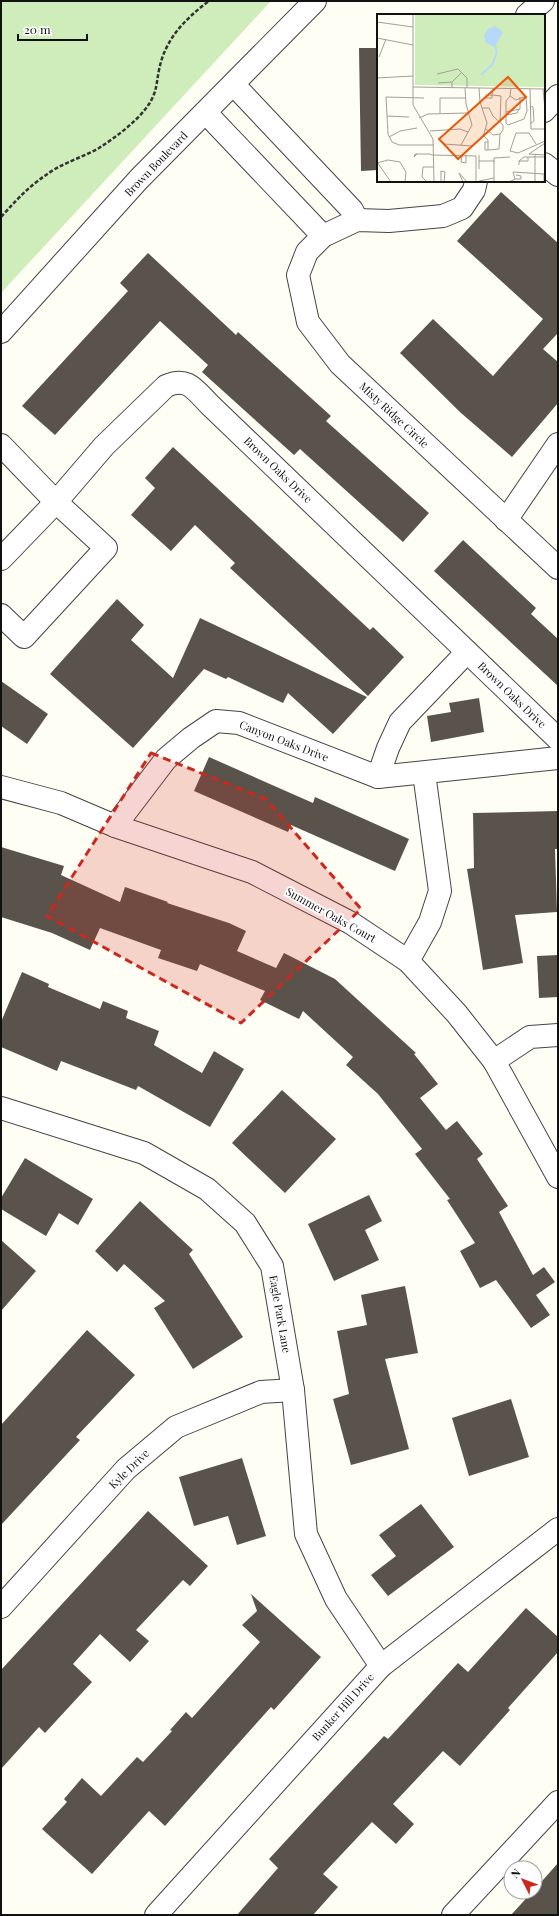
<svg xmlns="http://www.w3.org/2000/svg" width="559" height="1916" font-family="'Playfair Display',serif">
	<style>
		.green { fill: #cfedba }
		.building { fill: #5a534c }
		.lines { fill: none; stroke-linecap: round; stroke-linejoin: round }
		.minor-casing { stroke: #444; stroke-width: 24 }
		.path { stroke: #333; stroke-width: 2.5; stroke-dasharray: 4 2; stroke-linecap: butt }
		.minor { stroke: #fff; stroke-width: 22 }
		.marked { fill: #cb281e; fill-opacity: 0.2; stroke: #cb281e; stroke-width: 3; stroke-dasharray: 8 5; stroke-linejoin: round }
		.labels { text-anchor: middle; stroke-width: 4; stroke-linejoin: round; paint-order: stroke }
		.street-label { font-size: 11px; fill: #111; stroke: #fff }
		.inset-river { fill: none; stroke: #b6d9fa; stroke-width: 2 }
		.inset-road { fill: none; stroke: #a09f99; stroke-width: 1 }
		.view { fill: #e8590c; fill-opacity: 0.15; stroke: #e8590c; stroke-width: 2 }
		.inset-edge { fill: none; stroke: #111; stroke-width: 2 }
	</style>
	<rect width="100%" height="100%" fill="#fffef4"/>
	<path class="green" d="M1,1H271L1,293Z"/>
	<g class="building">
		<path d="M359,48H378V170L361,171Z"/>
		<path d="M501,192L558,243V333L543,349L558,362V403L512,457L461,413L400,353L433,319L493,376L543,319L457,241Z"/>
		<path d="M148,253L236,335L238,332L331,416L326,421L429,513L403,542L300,449L294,455L202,372L208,365L160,321L55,435L22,406L128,291L120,283Z"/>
		<path d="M173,447L370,630L373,627L404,657L368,696L230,568L235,563L195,525L171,551L131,515L155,488L145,478Z"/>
		<path d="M463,540L536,608L531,614L558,639V686L434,571Z"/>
		<path d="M117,599L144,625L131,640L173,678L200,618L367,697L333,734L288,693L283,703L228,677L226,679L204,669L133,748L50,674Z"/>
		<path d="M1,681L48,714L27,744L1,726Z"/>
		<path d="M479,698L484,732L431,742L427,716L451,712L449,703Z"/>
		<path d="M209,757L313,803L315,797L409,839L395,871L291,825L288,832L194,791Z"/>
		<path d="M558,811V849H555L557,912L515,915L523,963L483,970L467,869L474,868L473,813Z"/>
		<path d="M1,847L64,866L61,875L120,902L125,887L168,902L167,903L229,923L246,931L237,951L276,968L284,953L335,979L416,1053L414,1054L438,1084L420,1098L446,1130L457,1121L483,1154L477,1159L508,1206L499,1212L533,1275L544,1267L555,1282L536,1295L550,1315L531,1328L496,1280L480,1288L460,1251L475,1243L447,1200L450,1199L415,1154L422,1149L378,1094L346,1065L353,1057L303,1011L299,1019L260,1000L265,991L200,964L197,971L158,958L161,950L100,928L90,950L52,933L1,917Z"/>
		<path d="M558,955V997L539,998L537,956Z"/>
		<path d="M22,972L49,984L48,987L100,1009L103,1001L128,1011L126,1018L159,1031L154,1045L202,1073L214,1051L244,1069L210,1127L138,1086L136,1090L61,1061L57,1071L1,1047V1022Z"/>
		<path d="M282,1090L336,1139L285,1193L232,1143Z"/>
		<path d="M25,1158L93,1199L78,1225L59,1213L46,1236L1,1209V1198Z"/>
		<path d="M369,1195L382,1221L365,1230L379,1260L334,1281L308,1224Z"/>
		<path d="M140,1201L193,1250L189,1254L243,1337L193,1369L154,1308L165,1301L124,1264L117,1272L95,1251Z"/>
		<path d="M1,1240L36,1271L1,1311Z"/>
		<path d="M405,1286L418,1353L385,1359L409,1449L351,1465L333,1399L349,1394L337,1331L367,1325L361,1295Z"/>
		<path d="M87,1330L135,1375L76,1437L80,1440L1,1525V1425Z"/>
		<path d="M511,1399L529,1457L469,1476L452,1418Z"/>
		<path d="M242,1458L266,1536L237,1545L228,1516L194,1526L179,1477Z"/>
		<path d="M421,1504L454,1547L388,1596L371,1575L396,1556L379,1535Z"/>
		<path d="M148,1511L208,1566L190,1586L183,1580L136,1630L149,1641L130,1662L100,1634L73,1664L92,1682L45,1733L39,1727L1,1769V1670Z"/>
		<path d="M251,1594L321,1657L274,1710L271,1707L165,1826L149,1811L92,1874L42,1829L67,1802L64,1799L82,1778L101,1796L137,1757L143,1762L172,1731L170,1730L186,1712L192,1718L260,1642L242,1625L257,1611Z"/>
		<path d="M526,1608L558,1637V1652L508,1708L510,1710L460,1766L443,1751L393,1804L414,1824L396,1844L372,1822L323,1874L338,1887L313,1915H237L278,1868L269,1859L317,1807L384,1736L388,1739L458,1663L468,1672Z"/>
		<path d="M558,1863V1915H511L532,1892H535V1889Z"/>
	</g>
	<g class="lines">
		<g class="minor-casing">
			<g id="minor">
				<path d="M527,15L543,1"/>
				<path d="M234,85L352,210L357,220"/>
				<path d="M544,111L558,96"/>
				<path d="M206,113L323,236"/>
				<path d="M544,164L558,175"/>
				<path d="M476,181L474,190L462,208L443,216L389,221L357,220L323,236L307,252L298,275L308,322L340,364L558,568"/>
				<path d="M1,332L139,179L315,1"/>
				<path d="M1,445L56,502L104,446L166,386C188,376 195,390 210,405L558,739"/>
				<path d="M506,520L558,444"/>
				<path d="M1,559L56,502L106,548L24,637L1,615"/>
				<path d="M378,777L388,748L400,722L467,652"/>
				<path d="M1,787L61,803L115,826L252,872L351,923L408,961L457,1014L494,1061L558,1177"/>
				<path d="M115,826L166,759L191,738L216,721L239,723L378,777L558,758"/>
				<path d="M408,961L430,922L440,891L424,773"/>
				<path d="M494,1061L530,1037L558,1035"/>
				<path d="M1,1108L144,1153L207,1189L245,1223L272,1266L293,1390L306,1534L336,1599L381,1666"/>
				<path d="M1,1607L126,1469L176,1427L261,1392L293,1390"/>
				<path d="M156,1915L381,1666L558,1529"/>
				<path d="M453,1915L558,1802"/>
			</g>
		</g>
		<path class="path" d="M1,217C19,197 31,184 55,169C69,161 85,156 99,148C116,137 135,123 147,107C157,93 156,85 159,70C165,39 185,19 209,1"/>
		<use href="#minor" class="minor"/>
	</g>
	<path class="marked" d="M151,753L266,799L361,909L241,1023L47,916Z"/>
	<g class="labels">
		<g class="street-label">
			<text transform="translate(156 164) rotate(-46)" y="4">Brown Boulevard</text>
			<text transform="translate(394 415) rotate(43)" y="4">Misty Ridge Circle</text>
			<text transform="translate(278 470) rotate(44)" y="4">Brown Oaks Drive</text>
			<text transform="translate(512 695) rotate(44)" y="4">Brown Oaks Drive</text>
			<text transform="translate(284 741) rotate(21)" y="4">Canyon Oaks Drive</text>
			<text transform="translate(331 915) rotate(29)" y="4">Summer Oaks Court</text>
			<text transform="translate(280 1314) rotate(80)" y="4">Eagle Park Lane</text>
			<text transform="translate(129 1469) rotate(-44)" y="4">Kyle Drive</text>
			<text transform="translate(343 1707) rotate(-48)" y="4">Bunker Hill Drive</text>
		</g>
	</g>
	<g transform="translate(377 14)">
		<rect width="168" height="168" fill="#fffef4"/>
		<path d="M38,0H168V73L38,71Z" fill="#cfedba"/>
		<path d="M118,12L126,18L118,33L109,29L107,21L111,15Z" fill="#b6d9fa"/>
		<path class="inset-river" d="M104,61L115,51L120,39L118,32"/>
		<path class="inset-road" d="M36,0V91L56,125L57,168M0,8L36,13M0,24L36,31M2,43L9,25M60,60L81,55L90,64V74M0,64L36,62M61,69L75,68M36,73L168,75M75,74V68L84,59M102,74L103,88L110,109L106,123M116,74L115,81L124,82L123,108M153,75L154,115H168M166,75L168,95M109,81H115V84H109ZM133,82L139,86L149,82L150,97L147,105L131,111L129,109V87L133,82L134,74M47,84L9,83L11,120L15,128L22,131H57M153,92L156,93L157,107L153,110M105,94H112L116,102L126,111V116L123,120M129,98L143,95V83M63,99V84H88M129,101L140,99L142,95M10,102L32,103M42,104L51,100L91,99M109,115L116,121L123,120M53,117L83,115L91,118M107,122L111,126V136M12,123L23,117L40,114M168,129L152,140L168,141M67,130L95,132M159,130L152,119H139L133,137L141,139L168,127M84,131L95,111L89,90L88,74M111,136L122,135L123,120M111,136H108V128H111M40,140L37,143L38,140H53L55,141L99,142V168M85,141L84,148L89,149V141M102,141V155M102,147H118M142,147H151V143M0,148L14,168M0,149L11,146L23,148L29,158L28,168M142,151V147L147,143H168M138,165H144V162L139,161M102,167L117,164M50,168L45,163L46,153H57M64,168V157L68,158L67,168M86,168L82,159L90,168M117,168V144L133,143M132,168L138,165L136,158L167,160V168M158,168V141"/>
		<path class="view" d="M131,63L149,83L81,145L62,125Z"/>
		<rect width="168" height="168" class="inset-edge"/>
	</g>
	<rect width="559" height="1916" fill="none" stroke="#111111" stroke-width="4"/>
	<g transform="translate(523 1880) rotate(312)"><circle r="19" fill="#ffffff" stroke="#a0a0a0"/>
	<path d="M0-3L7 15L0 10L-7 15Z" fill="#cb281e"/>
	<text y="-6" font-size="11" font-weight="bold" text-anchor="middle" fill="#111111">N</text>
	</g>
	<path d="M18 34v6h69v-6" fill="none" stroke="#111111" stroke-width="2"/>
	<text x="24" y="34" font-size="12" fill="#111111" stroke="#ffffff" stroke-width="3" paint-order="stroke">20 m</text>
</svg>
